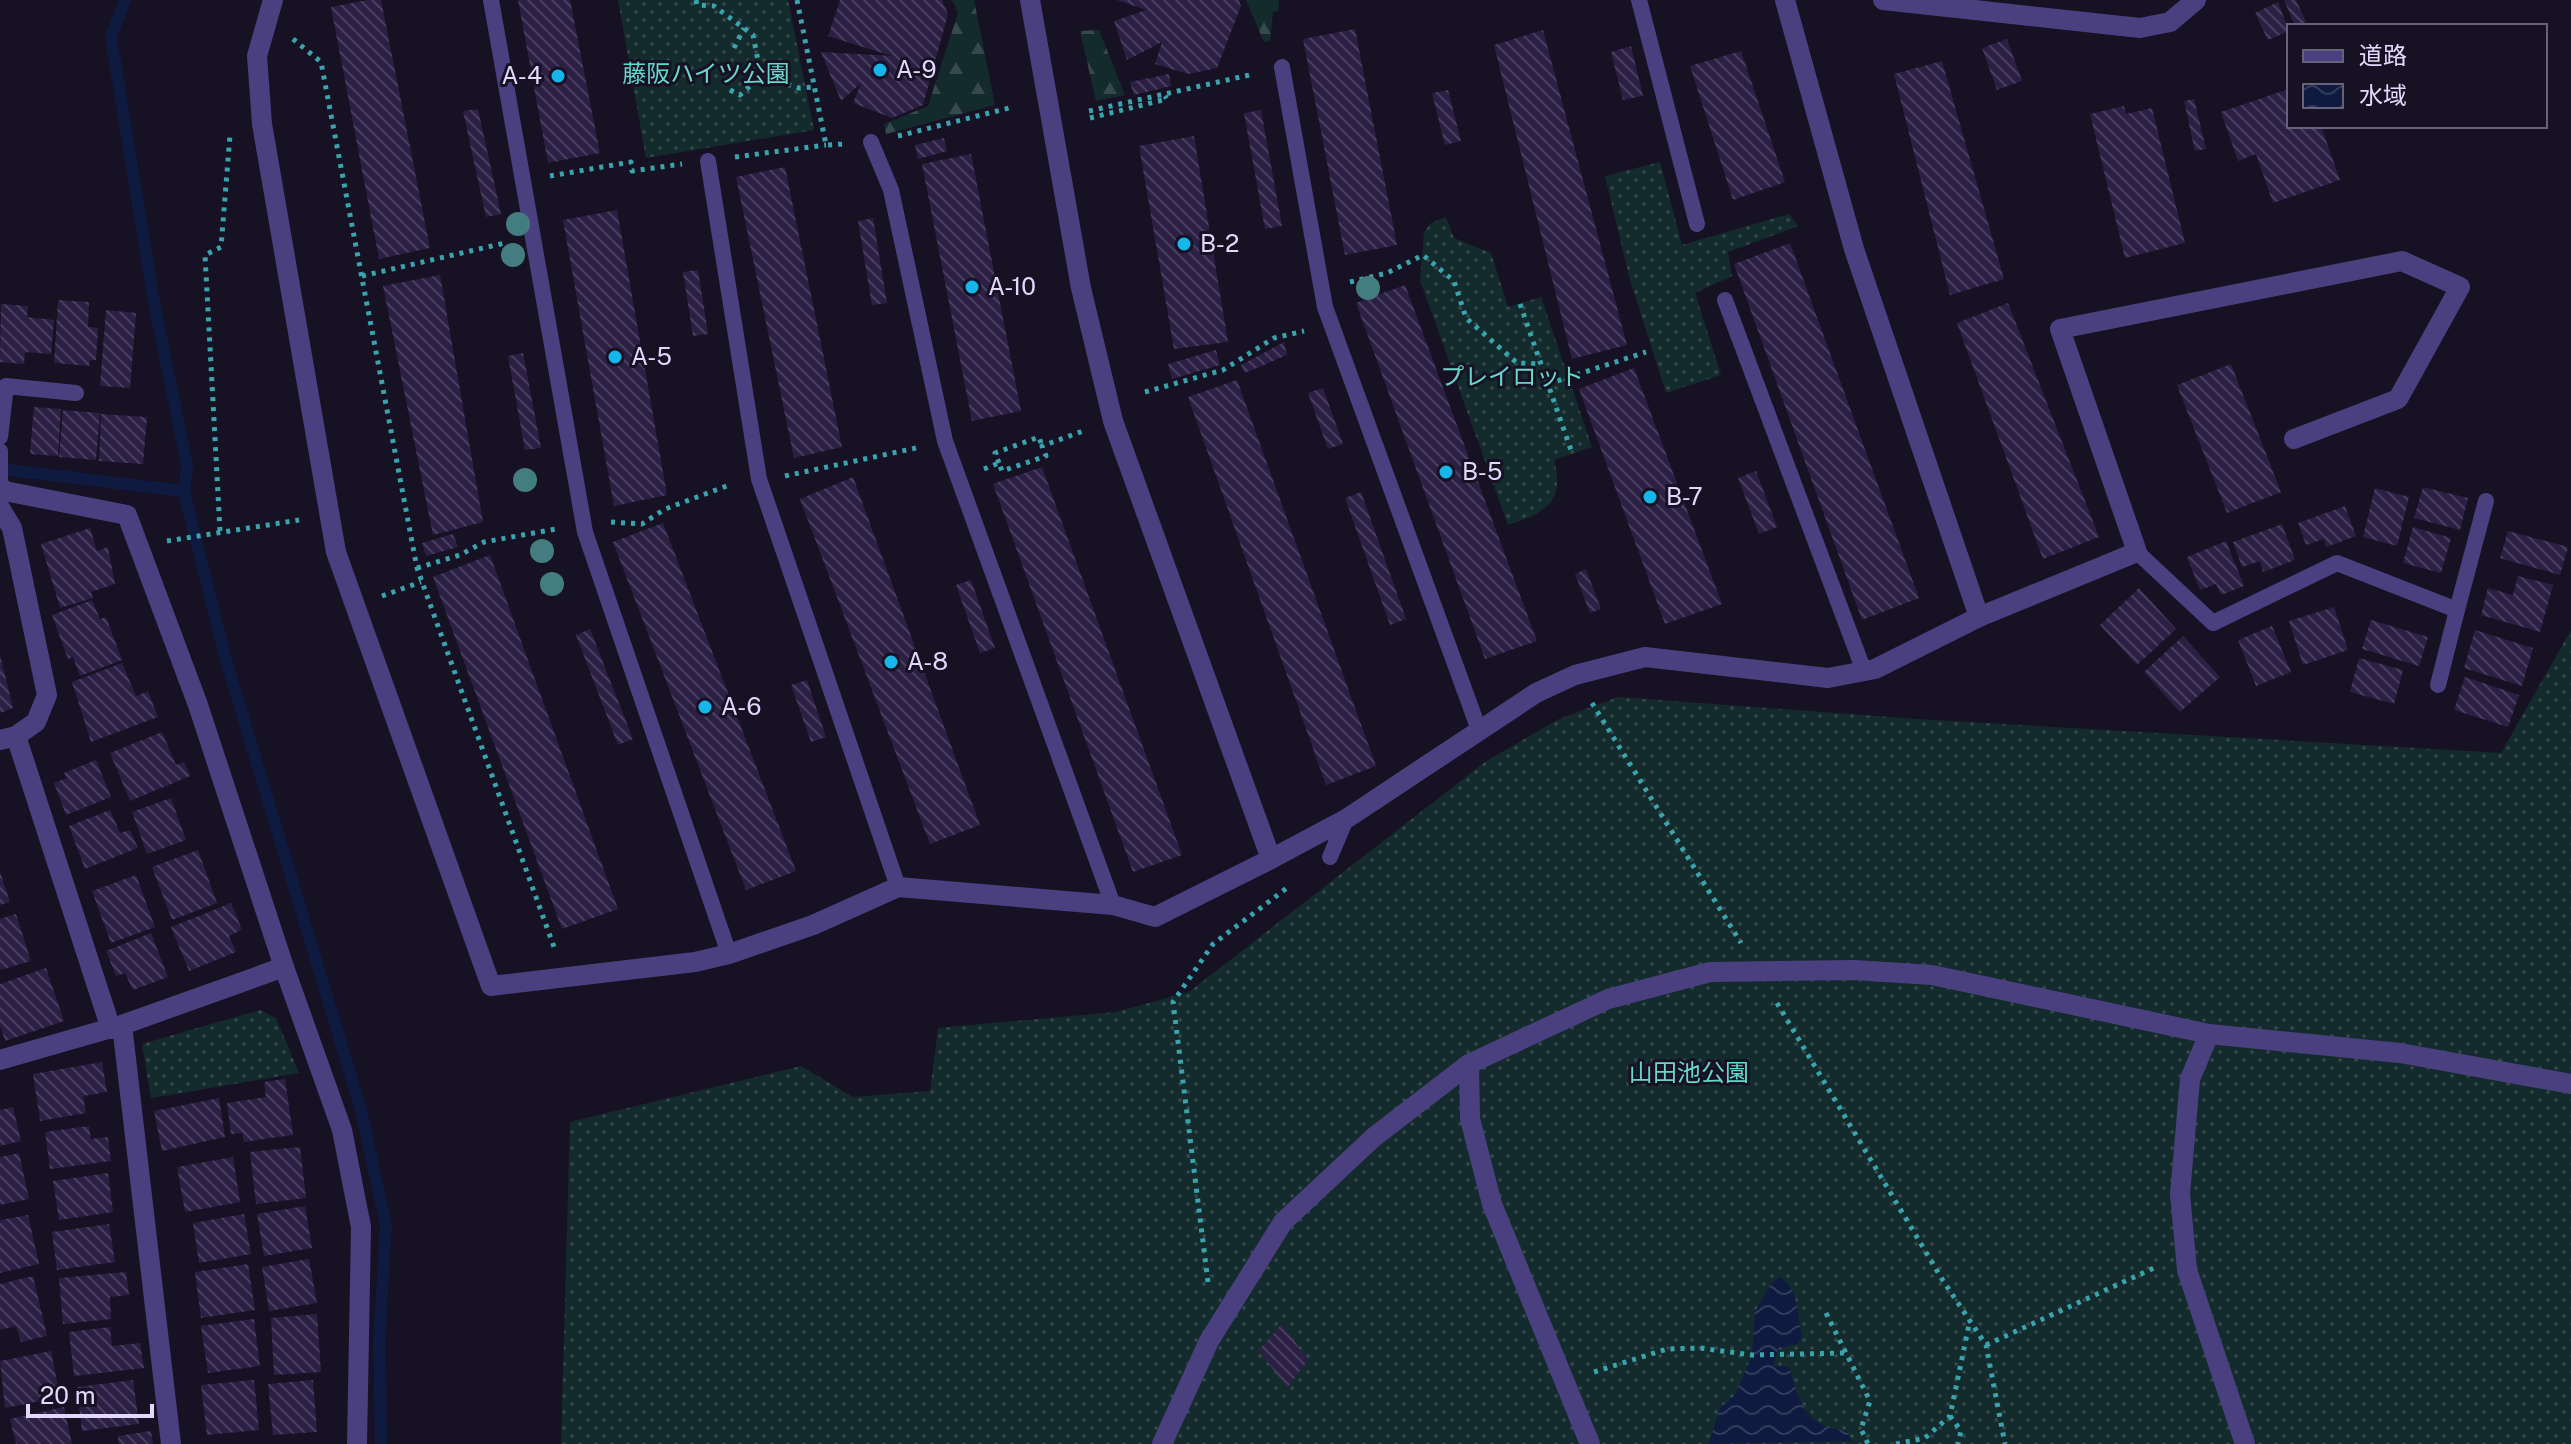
<svg xmlns="http://www.w3.org/2000/svg" width="2571" height="1444" font-family="'Public Sans','Noto Sans JP',sans-serif">
	<style>
		.grass { fill: url(#grass-dots) }
		.forest { fill: url(#forest-firs) }
		.water { fill: url(#water-waves) }
		.lines { fill: none; stroke-linecap: round; stroke-linejoin: round }
		.stream { stroke: #0f1a40; stroke-width: 12 }
		.building { fill: url(#building-back-hatch) }
		.path { stroke: #3aa4ad; stroke-width: 5; stroke-dasharray: 4 6; stroke-linecap: butt }
		.service { stroke: #4b407f; stroke-width: 16 }
		.pedestrian { stroke: #4b407f; stroke-width: 20 }
		.minor { stroke: #4b407f; stroke-width: 20 }
		.tertiary { stroke: #4b407f; stroke-width: 20 }
		.tree { fill: #447d7f }
		.poi-dot { fill: #15b7eb; stroke: #171124; stroke-width: 3 }
		.labels { text-anchor: middle; stroke-width: 6; stroke-linejoin: round; paint-order: stroke }
		.poi-label { font-size: 24px; fill: #e1d8fc; stroke: #171124; text-anchor: start }
		.park-label { font-size: 24px; fill: #69d6ca; stroke: #171124 }
	</style>
	<defs>
		<pattern id="grass-dots" width="8" height="8" patternUnits="userSpaceOnUse" patternTransform="scale(2)"><rect width="8" height="8" fill="#142b2e"/><path d="M2 2h.1M6 6h.1" fill="none" stroke="#36494d" stroke-width="1.8" stroke-linecap="round"/></pattern>
		<pattern id="forest-firs" width="22" height="20" patternUnits="userSpaceOnUse" patternTransform="scale(2)"><rect width="22" height="20" fill="#142b2e"/><path d="M5 1l3.5 6h-7zM16 11l3.5 6h-7z" fill="#36494d"/></pattern>
		<pattern id="water-waves" width="16" height="10" patternUnits="userSpaceOnUse" patternTransform="scale(2)"><rect width="16" height="10" fill="#0f1a40"/><path d="M0 5q4-4 8 0t8 0" fill="none" stroke="#323b5c"/></pattern>
		<pattern id="building-back-hatch" width="6" height="6" patternUnits="userSpaceOnUse" patternTransform="scale(2)"><rect width="6" height="6" fill="#2b1f44"/><path d="M-1 5l2 2M0 0l6 6M5-1l2 2" fill="none" stroke="#493f60"/></pattern>
	</defs>
	<rect width="100%" height="100%" fill="#171124"/>
	<g class="grass">
		<path d="M618,0H788L814,130L646,158Z"/>
		<path d="M1660,162L1682,245L1789,214L1798,226L1728,252L1732,276L1695,293L1721,375L1666,393L1630,280L1605,176Z"/>
		<path d="M1446,217L1454,238L1491,253L1508,307L1541,297L1592,447L1554,460C1565,503 1546,512 1508,525L1420,280L1424,232L1431,223Z"/>
		<path d="M2571,630V1444H561L570,1122L801,1066L853,1097L930,1091L938,1028L1116,1012L1189,992L1485,762L1557,720L1618,697L1917,719L2501,753Z"/>
		<path d="M260,1010L276,1018L299,1073L151,1098L142,1044Z"/>
	</g>
	<g class="forest">
		<path d="M952,0H974L995,105L886,134L884,124L928,106L958,13Z"/>
		<path d="M1246,0H1279L1278,11L1273,12L1270,41L1264,42Z"/>
		<path d="M1099,30L1125,95L1096,101L1080,31Z"/>
	</g>
	<path class="water" d="M1780,1277C1800,1291 1796,1313 1802,1335L1798,1344L1778,1348L1773,1366L1789,1367C1800,1403 1805,1427 1847,1431L1852,1441L1709,1444L1720,1408L1735,1395L1752,1355L1755,1312L1771,1283Z"/>
	<g class="lines">
		<g class="stream">
			<path d="M125,0L111,37L153,297L187,466L184,491L225,657L361,1110L386,1225L379,1342L381,1444"/>
			<path d="M0,469L184,491"/>
		</g>
	</g>
	<g class="building">
		<path d="M368,0H381L430,248L379,259L331,7Z"/>
		<path d="M518,0H570L600,153L548,163Z"/>
		<path d="M840,0H942L948,14L923,105L892,118L853,103L861,83L841,101L821,52L892,56L828,36Z"/>
		<path d="M1117,0H1239L1241,6L1217,68L1188,74L1155,64L1162,42L1127,60L1114,21L1146,10Z"/>
		<path d="M2284,0H2296L2306,22L2295,26Z"/>
		<path d="M2278,2L2289,31L2268,40L2255,13Z"/>
		<path d="M1355,29L1397,245L1345,255L1303,39Z"/>
		<path d="M1543,30L1627,345L1572,359L1494,45Z"/>
		<path d="M2007,39L2022,81L1997,90L1982,48Z"/>
		<path d="M1631,46L1643,96L1623,100L1611,52Z"/>
		<path d="M1741,51L1785,182L1733,200L1690,66Z"/>
		<path d="M1942,61L2004,279L1950,295L1894,74Z"/>
		<path d="M1169,74L1171,86L1134,95L1130,82Z"/>
		<path d="M2289,89V126H2321L2340,180L2273,203L2256,154L2238,161L2221,112Z"/>
		<path d="M1448,90L1461,141L1445,145L1432,93Z"/>
		<path d="M2194,99L2206,149L2195,151L2184,101Z"/>
		<path d="M2124,106L2126,114L2152,108L2185,243L2125,258L2090,114Z"/>
		<path d="M478,109L501,214L486,217L463,111Z"/>
		<path d="M1261,110L1282,226L1265,229L1244,113Z"/>
		<path d="M1194,136L1228,342L1174,349L1139,146Z"/>
		<path d="M944,138L947,151L918,159L915,145Z"/>
		<path d="M971,154L1021,411L972,421L922,164Z"/>
		<path d="M785,167L842,447L794,458L736,177Z"/>
		<path d="M617,210L667,495L614,506L563,220Z"/>
		<path d="M873,218L887,303L872,305L858,221Z"/>
		<path d="M1790,243L1919,598L1862,620L1734,264Z"/>
		<path d="M698,270L708,334L693,336L683,272Z"/>
		<path d="M440,275L483,522L433,535L383,286Z"/>
		<path d="M1405,285L1537,641L1485,659L1356,303Z"/>
		<path d="M58,300L89,302L88,327L98,328L96,360H90L89,366L54,363Z"/>
		<path d="M2008,303L2099,537L2043,559L1957,323Z"/>
		<path d="M1,304L28,306L27,317L54,320L51,354L25,352L24,364L0,362Z"/>
		<path d="M106,310L136,313L130,388L100,386Z"/>
		<path d="M1284,342L1287,355L1245,373L1241,365Z"/>
		<path d="M1216,350L1220,365L1172,379L1168,364Z"/>
		<path d="M523,353L541,448L525,450L508,356Z"/>
		<path d="M2231,364L2281,492L2227,513L2177,385Z"/>
		<path d="M1634,368L1722,604L1665,624L1579,389Z"/>
		<path d="M1237,380L1376,766L1326,785L1188,397Z"/>
		<path d="M1323,388L1343,444L1328,449L1308,393Z"/>
		<path d="M34,407L61,409L58,456L30,454Z"/>
		<path d="M63,410L100,413L96,460L59,457Z"/>
		<path d="M101,414L147,417L143,464L99,461Z"/>
		<path d="M1042,467L1182,855L1133,872L993,484Z"/>
		<path d="M1756,471L1777,527L1759,534L1738,478Z"/>
		<path d="M853,477L980,825L930,844L800,499Z"/>
		<path d="M2423,487L2468,498L2460,530L2414,518Z"/>
		<path d="M2375,488L2409,497L2397,546L2363,537Z"/>
		<path d="M1361,492L1406,619L1390,625L1345,498Z"/>
		<path d="M2345,506L2356,536L2326,547L2324,539L2306,545L2298,523Z"/>
		<path d="M663,523L796,871L746,890L613,542Z"/>
		<path d="M2282,524L2295,560L2263,572L2260,561L2242,567L2233,542Z"/>
		<path d="M2413,527L2451,538L2441,573L2403,563Z"/>
		<path d="M90,528L97,551L108,547L115,584L91,592L93,598L60,608L41,544Z"/>
		<path d="M2508,531L2568,547L2560,575L2500,558Z"/>
		<path d="M453,534L458,547L426,556L422,543Z"/>
		<path d="M2226,541L2244,586L2221,595L2216,584L2200,590L2187,557Z"/>
		<path d="M490,555L618,909L562,929L433,577Z"/>
		<path d="M1586,569L1601,609L1590,613L1575,574Z"/>
		<path d="M2518,576L2553,585L2540,632L2481,615L2488,588L2513,595Z"/>
		<path d="M971,580L995,648L980,653L956,585Z"/>
		<path d="M2139,588L2176,629L2137,665L2100,625Z"/>
		<path d="M92,600L100,619L106,617L122,660L80,676L73,657L68,659L52,615Z"/>
		<path d="M2334,607L2348,650L2303,665L2289,621Z"/>
		<path d="M2371,620L2428,637L2419,666L2362,649Z"/>
		<path d="M2272,626L2291,672L2256,686L2238,640Z"/>
		<path d="M590,629L633,739L618,745L576,635Z"/>
		<path d="M2475,630L2533,648L2522,686L2464,668Z"/>
		<path d="M2183,636L2220,677L2180,712L2144,672Z"/>
		<path d="M0,655L13,708L0,713Z"/>
		<path d="M2359,658L2403,670L2394,704L2350,692Z"/>
		<path d="M122,663L136,696L148,691L158,717L91,742L72,682Z"/>
		<path d="M2465,677L2519,695L2508,727L2454,710Z"/>
		<path d="M807,680L826,737L811,742L791,685Z"/>
		<path d="M162,732L176,765L184,762L190,776L130,801L110,753Z"/>
		<path d="M96,760L111,797L66,815L54,783L67,778L64,773Z"/>
		<path d="M171,798L186,840L147,854L132,812Z"/>
		<path d="M110,810L120,833L130,830L138,848L85,869L69,826Z"/>
		<path d="M198,850L217,903L172,920L152,867Z"/>
		<path d="M0,872L10,902L0,905Z"/>
		<path d="M136,875L155,927L111,943L92,891Z"/>
		<path d="M231,903L242,930L229,936L236,952L189,971L171,927Z"/>
		<path d="M16,914L31,961L0,970V919Z"/>
		<path d="M151,933L168,977L133,990L125,973L116,976L106,951Z"/>
		<path d="M46,968L64,1021L5,1041L0,1025V984Z"/>
		<path d="M102,1062L107,1092L83,1096L86,1113L40,1121L33,1074Z"/>
		<path d="M285,1079L293,1135L244,1142L242,1133L231,1134L227,1103L266,1097L264,1082Z"/>
		<path d="M219,1098L225,1137L162,1151L154,1111Z"/>
		<path d="M13,1107L21,1141L0,1146V1110Z"/>
		<path d="M89,1126L91,1139L108,1137L111,1161L50,1169L45,1132Z"/>
		<path d="M300,1147L306,1198L256,1204L250,1152Z"/>
		<path d="M19,1153L29,1199L0,1205V1157Z"/>
		<path d="M233,1157L240,1202L185,1212L177,1167Z"/>
		<path d="M108,1173L113,1212L59,1220L53,1181Z"/>
		<path d="M305,1206L312,1248L264,1256L257,1214Z"/>
		<path d="M244,1214L251,1254L199,1263L193,1223Z"/>
		<path d="M28,1215L39,1264L0,1273V1220Z"/>
		<path d="M109,1224L115,1262L57,1270L52,1232Z"/>
		<path d="M309,1259L317,1303L269,1311L262,1267Z"/>
		<path d="M248,1264L255,1310L201,1318L195,1272Z"/>
		<path d="M126,1272L129,1295L110,1297L111,1319L63,1324L59,1278Z"/>
		<path d="M33,1276L47,1336L21,1342L16,1326L0,1330V1284Z"/>
		<path d="M317,1314L321,1372L274,1375L271,1318Z"/>
		<path d="M254,1319L260,1366L208,1373L201,1326Z"/>
		<path d="M1282,1324L1308,1360L1287,1388L1259,1350Z"/>
		<path d="M110,1327L112,1346L140,1343L144,1368L74,1376L69,1332Z"/>
		<path d="M51,1351L60,1397L5,1408L0,1361Z"/>
		<path d="M133,1380L139,1424L82,1431L77,1387Z"/>
		<path d="M254,1380L259,1430L207,1435L201,1385Z"/>
		<path d="M313,1380L317,1432L273,1435L268,1384Z"/>
		<path d="M64,1407L72,1444H16L10,1419Z"/>
		<path d="M151,1431L153,1444H119L118,1436Z"/>
	</g>
	<g class="lines">
		<g class="path">
			<path d="M696,0L697,5L714,6L753,35L761,76L799,88L814,87"/>
			<path d="M797,0L826,145L845,144"/>
			<path d="M293,39L321,62L417,568L554,947"/>
			<path d="M734,48L744,28"/>
			<path d="M730,90L740,95L761,76"/>
			<path d="M1089,111L1254,74"/>
			<path d="M1090,118L1167,99L1165,96"/>
			<path d="M898,136L1013,107"/>
			<path d="M735,157L826,145"/>
			<path d="M550,176L631,162L632,171L682,164"/>
			<path d="M362,276L505,243"/>
			<path d="M1350,282L1387,273L1423,255L1454,281L1466,318L1517,363L1541,364"/>
			<path d="M1520,304L1572,453"/>
			<path d="M1548,384L1646,352"/>
			<path d="M1145,392L1223,370L1274,338L1304,331"/>
			<path d="M999,463L995,453L1039,437L1042,446"/>
			<path d="M984,469L999,463L1002,471L1046,456L1042,446L1083,431"/>
			<path d="M785,476L916,448"/>
			<path d="M611,522L642,524L665,509L732,484"/>
			<path d="M220,531L205,255L221,247L230,135"/>
			<path d="M167,541L299,520"/>
			<path d="M417,568L460,555L484,542L556,529"/>
			<path d="M382,596L421,582"/>
			<path d="M1592,703L1741,943"/>
			<path d="M1777,1003L1942,1279L1986,1345L2005,1444"/>
			<path d="M1208,1282L1173,1002L1213,944L1287,888"/>
			<path d="M1826,1313L1870,1401L1861,1429L1868,1444"/>
			<path d="M1986,1345L2156,1267"/>
			<path d="M1594,1372L1667,1349L1700,1348L1752,1355L1845,1353"/>
			<path d="M1950,1416L1961,1431L1958,1444"/>
			<path d="M1896,1444L1925,1438L1950,1416L1970,1320"/>
		</g>
		<g class="service">
			<path d="M491,0L585,532L729,954"/>
			<path d="M1639,0L1697,224"/>
			<path d="M1282,67L1325,307L1479,730"/>
			<path d="M871,142L891,190L945,441L1113,905"/>
			<path d="M708,161L759,479L898,887"/>
			<path d="M1725,300L1864,671"/>
			<path d="M0,437L6,386L76,393"/>
			<path d="M0,451V483L8,492"/>
			<path d="M2137,552L2213,623L2337,563L2457,610L2486,501"/>
			<path d="M2438,685L2457,610"/>
			<path d="M1330,857L1346,819"/>
		</g>
		<g class="pedestrian">
			<path d="M2209,1034L2190,1079L2180,1194L2187,1270L2245,1444"/>
			<path d="M1469,1064L1470,1119L1492,1204L1590,1444"/>
			<path d="M1162,1444L1209,1341L1283,1222L1374,1137L1469,1064L1608,999L1710,972L1854,970L1932,975L2209,1034L2400,1053L2571,1084"/>
		</g>
		<g class="minor">
			<path d="M1883,0L2140,28L2170,22L2196,0"/>
			<path d="M0,490L127,515L198,705L284,967L342,1130L361,1227L357,1444"/>
			<path d="M0,508L12,528L47,695L36,722L16,736L0,740"/>
			<path d="M1979,617L2137,552L2060,329L2402,261L2460,287L2398,399L2294,439"/>
			<path d="M16,736L111,1029"/>
			<path d="M1271,859L1346,819L1536,693L1575,675L1645,657L1828,678L1875,669L1979,617L1854,249L1785,0"/>
			<path d="M122,1025L171,1444"/>
			<path d="M0,1060L122,1025L284,967"/>
		</g>
		<path class="tertiary" d="M273,0L257,56L262,124L336,552L491,986L695,962L729,954L813,925L898,887L1113,905L1155,917L1271,859L1113,421L1081,288L1030,0"/>
	</g>
	<g class="tree">
		<circle cx="518" cy="224" r="12"/>
		<circle cx="513" cy="255" r="12"/>
		<circle cx="1368" cy="288" r="12"/>
		<circle cx="525" cy="480" r="12"/>
		<circle cx="542" cy="551" r="12"/>
		<circle cx="552" cy="584" r="12"/>
	</g>
	<g class="poi-dot">
		<circle cx="880" cy="70" r="8"/>
		<circle cx="558" cy="76" r="8"/>
		<circle cx="1184" cy="244" r="8"/>
		<circle cx="972" cy="287" r="8"/>
		<circle cx="615" cy="357" r="8"/>
		<circle cx="1446" cy="472" r="8"/>
		<circle cx="1650" cy="497" r="8"/>
		<circle cx="891" cy="662" r="8"/>
		<circle cx="705" cy="707" r="8"/>
	</g>
	<g class="labels">
		<g class="poi-label">
			<text x="896" y="78">A-9</text>
			<text x="542" y="84" text-anchor="end">A-4</text>
			<text x="1200" y="252">B-2</text>
			<text x="988" y="295">A-10</text>
			<text x="631" y="365">A-5</text>
			<text x="1462" y="480">B-5</text>
			<text x="1666" y="505">B-7</text>
			<text x="907" y="670">A-8</text>
			<text x="721" y="715">A-6</text>
		</g>
		<g class="park-label">
			<text x="706" y="82">藤阪ハイツ公園</text>
			<text x="1512" y="385">プレイロット</text>
			<text x="1689" y="1081">山田池公園</text>
		</g>
	</g>
	<rect x="2287" y="24" width="260" height="104" fill="#171124" stroke="#68617a" stroke-width="2"/>
	<rect x="2303" y="50" width="40" height="12" fill="#4b407f" stroke="#68617a" stroke-width="2"/>
	<text x="2359" y="64" font-size="24" fill="#e1d8fc">道路</text>
	<rect x="2303" y="84" width="40" height="24" fill="url(#water-waves)" stroke="#68617a" stroke-width="2"/>
	<text x="2359" y="104" font-size="24" fill="#e1d8fc">水域</text>
	<path d="M28 1404v12h124v-12" fill="none" stroke="#e1d8fc" stroke-width="4"/>
	<text x="40" y="1404" font-size="24" fill="#e1d8fc" stroke="#171124" stroke-width="6" paint-order="stroke">20 m</text>
</svg>
